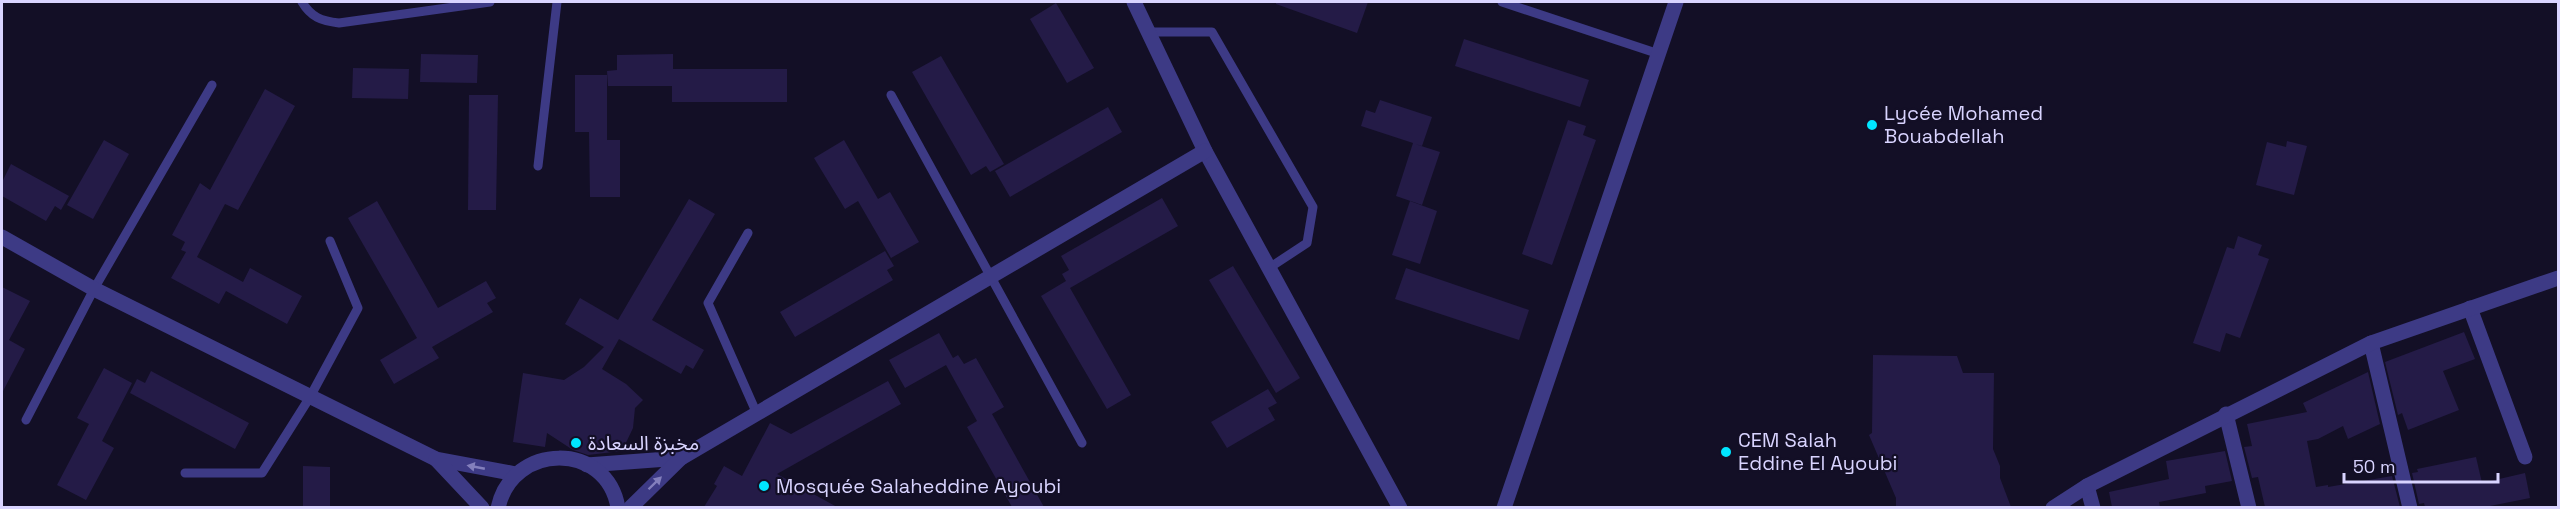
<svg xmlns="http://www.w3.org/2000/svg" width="2560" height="509" font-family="'Space Grotesk','Noto Sans Arabic',sans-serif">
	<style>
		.building { fill: #241b47 }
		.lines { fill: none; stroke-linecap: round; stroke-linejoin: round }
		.service { stroke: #3d3a85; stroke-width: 9 }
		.minor { stroke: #3d3a85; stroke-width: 15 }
		.tertiary { stroke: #3d3a85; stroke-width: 15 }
		.oneway { fill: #837fbc }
		.poi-dot { fill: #00e5ff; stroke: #130f26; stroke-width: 2 }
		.labels { text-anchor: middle; stroke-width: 4.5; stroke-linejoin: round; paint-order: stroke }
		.poi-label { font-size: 20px; fill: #d9d4ff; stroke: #130f26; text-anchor: start }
	</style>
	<rect width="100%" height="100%" fill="#130f26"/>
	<g class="building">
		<path d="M1276,2H1368L1357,33L1276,4Z"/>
		<path d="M1056,3L1094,68L1067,83L1030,19Z"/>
		<path d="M1464,39L1589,80L1580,107L1455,66Z"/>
		<path d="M421,54L478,55L477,83L420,82Z"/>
		<path d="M673,54V69H787V102H672V86H608L607,71L617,70V55Z"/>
		<path d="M941,56L1004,164L990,172L986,166L971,175L912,72Z"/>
		<path d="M353,68L409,69L408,99L352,98Z"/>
		<path d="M575,75H607V140H620V197H590L589,132H575Z"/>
		<path d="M265,89L295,106L238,210L225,204L197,257L243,282L250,268L302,296L287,324L226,291L219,304L171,278L186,252L181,250L185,242L172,235L200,183L210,190Z"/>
		<path d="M469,95H498L496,210H468Z"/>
		<path d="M1380,100L1432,117L1422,146L1415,144L1440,152L1422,205L1396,196L1413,143L1361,126L1366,110L1375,113Z"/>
		<path d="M1108,107L1122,132L1010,197L995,171Z"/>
		<path d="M1568,120L1586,126L1583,135L1596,140L1552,265L1522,254Z"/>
		<path d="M104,140L129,154L93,219L67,205Z"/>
		<path d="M844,140L878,199L890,192L919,242L891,258L858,201L845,209L814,158Z"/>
		<path d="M2287,141L2307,146L2294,195L2256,185L2267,142L2286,147Z"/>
		<path d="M11,164L69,196L61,210L55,206L46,221L2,196V182Z"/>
		<path d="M1162,198L1178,226L1070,288L1131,395L1107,409L1041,296L1066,281L1062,274L1069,270L1061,256Z"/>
		<path d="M689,199L715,214L652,320L704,350L693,369L686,365L681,374L619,339L602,369L626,384L643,400L635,408L633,428L622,451L588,455L573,450L547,433L545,447L513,442L523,373L564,380L584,367L604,347L565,324L580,298L618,320Z"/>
		<path d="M377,201L438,308L486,281L496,298L487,303L493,312L432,347L439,358L394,384L380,360L417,338L348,218Z"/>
		<path d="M1410,201L1437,211L1420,264L1392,255Z"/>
		<path d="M2238,236L2262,245L2258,255L2269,259L2240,338L2226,333L2220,352L2193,343L2227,247L2234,249Z"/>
		<path d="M885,251L894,266L887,270L893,280L795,337L780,312Z"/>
		<path d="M1233,266L1300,378L1276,393L1209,280Z"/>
		<path d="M1406,268L1529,310L1519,340L1395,299Z"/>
		<path d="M2,287L30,301L9,340L25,349L2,393Z"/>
		<path d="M2464,332L2475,359L2443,371L2459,410L2408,430L2402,413L2398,415L2385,362Z"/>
		<path d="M939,333L953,358L958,355L964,364L976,358L1004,407L992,414L1044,507H1012L967,427L977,421L946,365L905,388L889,360Z"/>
		<path d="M1873,355L1957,356L1963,373H1994L1993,449L2000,466V478L2011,507H1896V498L1869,435L1872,433Z"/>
		<path d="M104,368L132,383L102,441L114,448L86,500L57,485L89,424L77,418Z"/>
		<path d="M151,371L249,423L235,449L130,393L137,379L145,383Z"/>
		<path d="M2368,372L2380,424L2348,439L2343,426L2318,439L2307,441L2316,487L2328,485V487L2392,476L2400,507H2265L2258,477L2252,478L2244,447L2252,446L2247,424L2307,412L2303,403Z"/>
		<path d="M888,381L901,404L777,474L837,507H704L717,486L714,484L724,466L742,476L770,423L791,434Z"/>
		<path d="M1268,389L1277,403L1268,408L1275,420L1227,448L1211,422Z"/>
		<path d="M2225,451L2232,481L2205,486L2206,493L2159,502L2160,507H2112L2109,492L2169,479L2166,461Z"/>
		<path d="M2476,457L2482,483L2525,473L2530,498L2485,507H2425L2424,503L2419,504L2412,473L2418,472L2417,469Z"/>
		<path d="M303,466L330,467V507H303Z"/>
	</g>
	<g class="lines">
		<g class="service">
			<path d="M302,2C311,17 321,21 339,23L490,2"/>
			<path d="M1502,2L1659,54"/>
			<path d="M1148,32H1212L1313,207L1307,243L1269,268"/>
			<path d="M891,95L1082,443"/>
			<path d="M538,166L557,2"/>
			<path d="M748,233L708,303L757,414"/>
			<path d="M26,420L94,289L212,85"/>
			<path d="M185,473H262L310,397L358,308L330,241"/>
		</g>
		<g class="minor">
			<path d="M1134,2L1205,151L1400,508"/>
			<path d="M2,237L94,289L436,459L516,474"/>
			<path d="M2470,308L2525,457"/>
			<path d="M2371,343L2410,508"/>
			<path d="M2226,414L2249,508"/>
			<path d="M436,459L482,508"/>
			<path d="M587,465L681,458"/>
			<path d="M2087,486L2093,508"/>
			<path d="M630,508L681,458L1205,151"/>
			<path d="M1504,508L1676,2"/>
			<path d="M2053,508L2087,486L2371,343L2558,278"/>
		</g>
		<path class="tertiary" d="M498,508C512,442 607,441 618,508"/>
	</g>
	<defs><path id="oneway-solid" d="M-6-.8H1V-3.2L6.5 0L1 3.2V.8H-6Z" transform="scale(1.5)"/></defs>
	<g class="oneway">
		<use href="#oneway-solid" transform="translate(476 467) rotate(-169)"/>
		<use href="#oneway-solid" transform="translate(655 483) rotate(-44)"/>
	</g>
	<g class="poi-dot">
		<circle cx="1872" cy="125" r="6"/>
		<circle cx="576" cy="443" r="6"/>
		<circle cx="1726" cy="452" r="6"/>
		<circle cx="764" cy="486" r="6"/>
	</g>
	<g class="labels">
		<g class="poi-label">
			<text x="1884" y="120">Lycée Mohamed<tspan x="1884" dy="23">Bouabdellah</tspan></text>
			<text x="1738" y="447">CEM Salah<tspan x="1738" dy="23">Eddine El Ayoubi</tspan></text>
			<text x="588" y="450">مخبزة السعادة</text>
			<text x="776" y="493">Mosquée Salaheddine Ayoubi</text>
		</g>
	</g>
	<rect width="2560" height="509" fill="none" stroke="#d9d4ff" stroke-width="6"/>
	<path d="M2344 473v9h154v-9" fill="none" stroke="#d9d4ff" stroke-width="3"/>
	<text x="2353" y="473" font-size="18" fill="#d9d4ff" stroke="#130f26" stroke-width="4.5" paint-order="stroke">50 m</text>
</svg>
